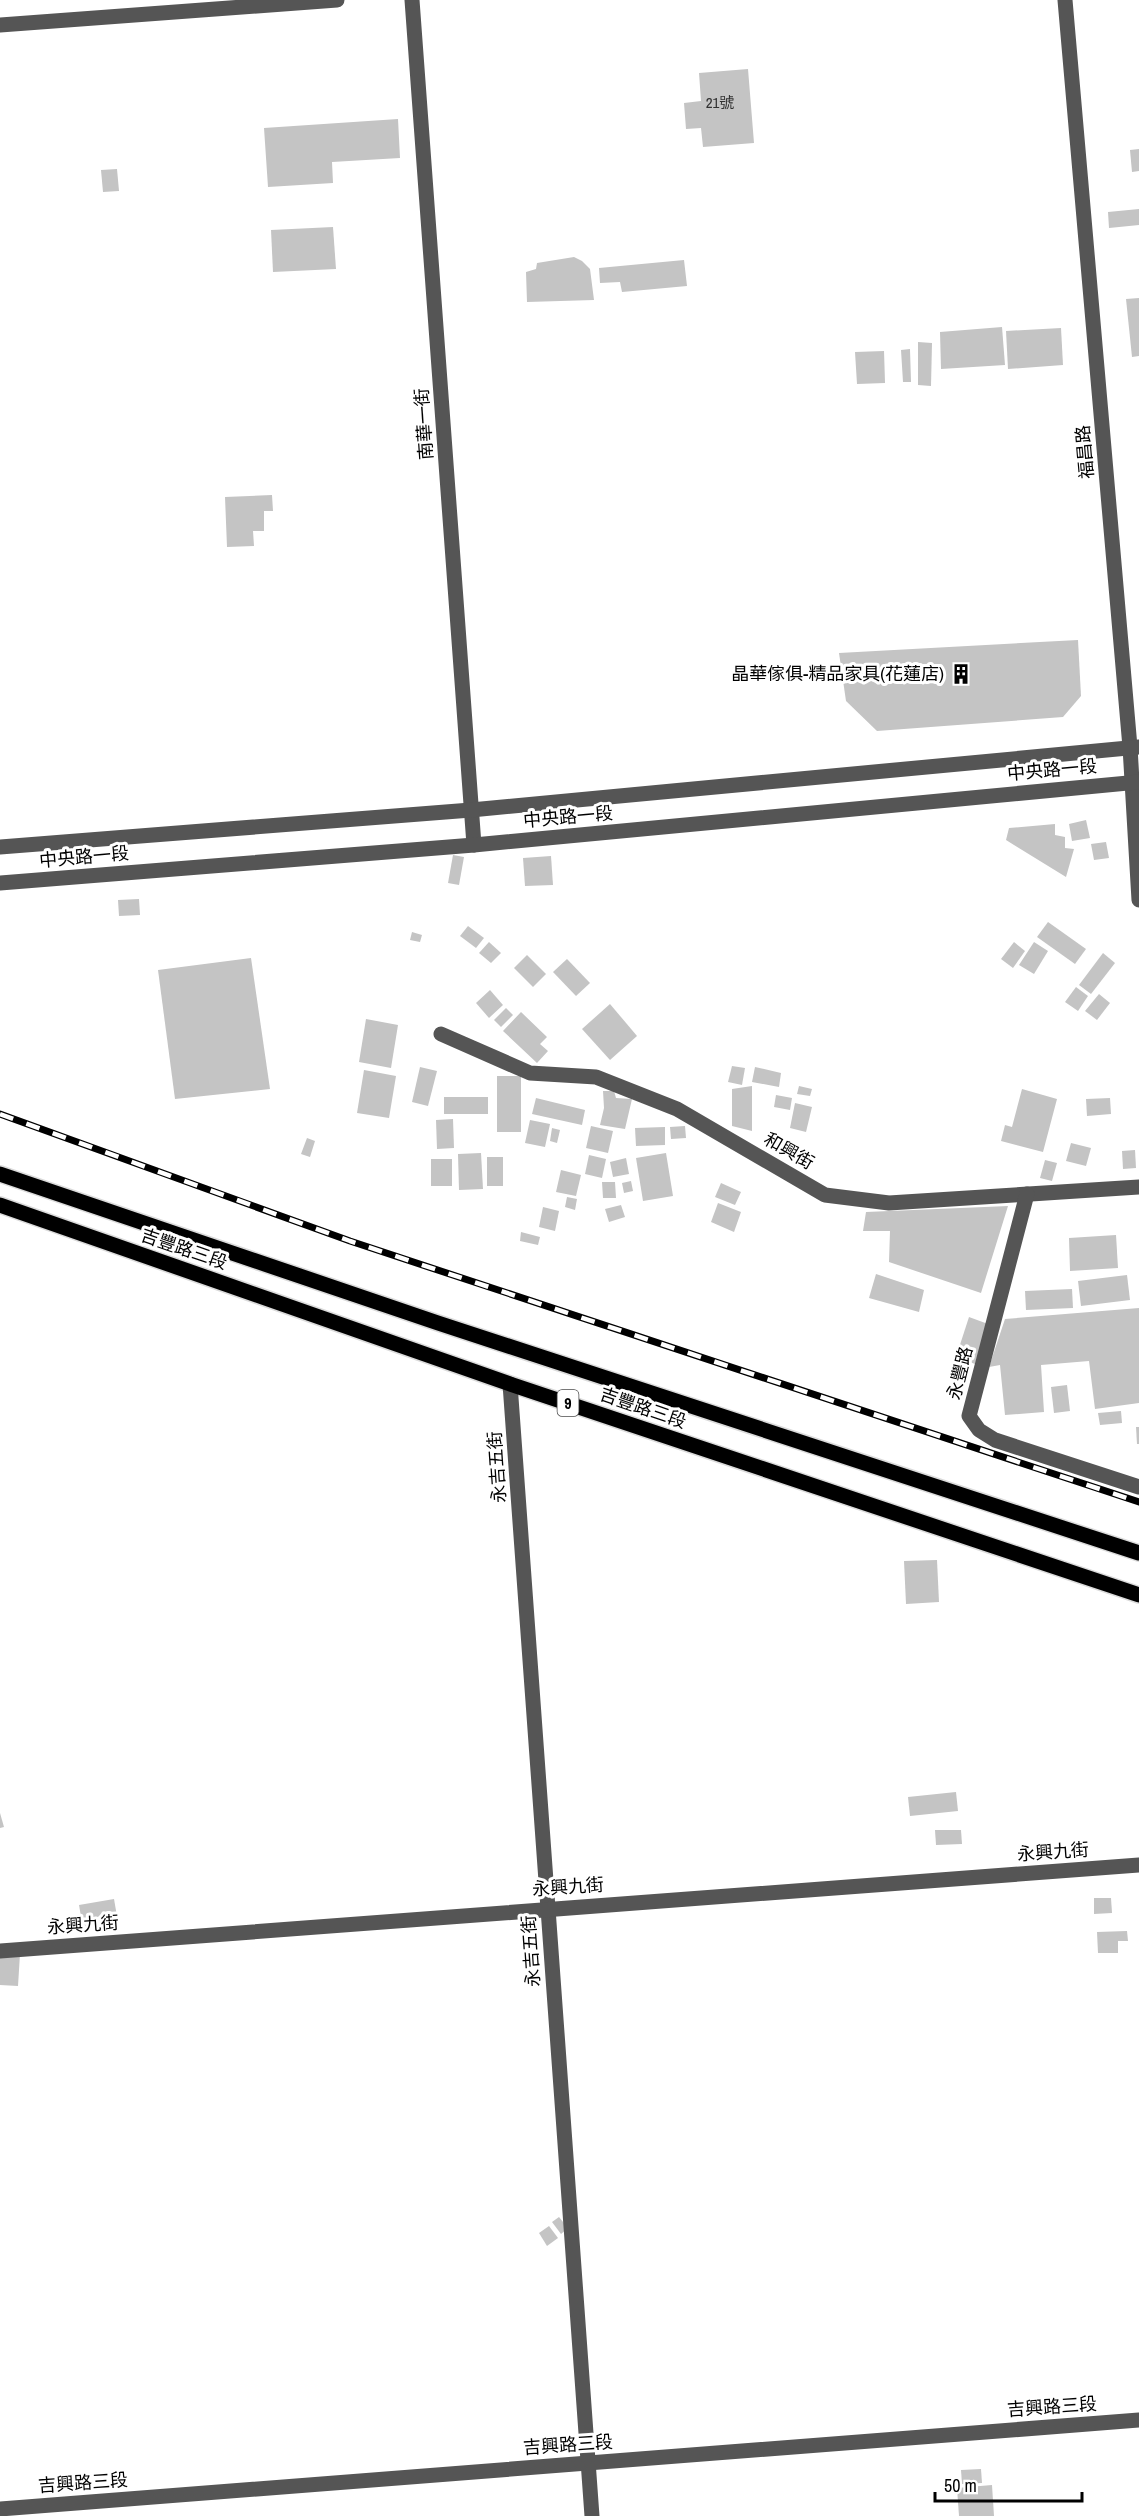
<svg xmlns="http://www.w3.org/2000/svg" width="1139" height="2516" font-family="'Archivo Narrow','Noto Sans TC',sans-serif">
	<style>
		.building { fill: #c4c4c4 }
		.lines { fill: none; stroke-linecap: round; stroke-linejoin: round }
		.major-casing { stroke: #dbdbdb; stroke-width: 18 }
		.minor { stroke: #555; stroke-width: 15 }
		.major { stroke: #000; stroke-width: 15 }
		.rail-casing { stroke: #000; stroke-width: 7 }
		.rail { stroke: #fff; stroke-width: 4.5; stroke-dasharray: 14; stroke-linecap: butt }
		.labels { text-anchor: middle; stroke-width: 6; stroke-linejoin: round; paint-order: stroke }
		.number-label { font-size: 15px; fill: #313131 }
		.shield { fill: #fff; stroke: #4c4c4c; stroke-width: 1.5 }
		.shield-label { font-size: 16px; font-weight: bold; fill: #000 }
		.street-label { font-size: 18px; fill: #000; stroke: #fff }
		.poi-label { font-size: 18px; fill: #000; stroke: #fff; text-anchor: end }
	</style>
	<rect width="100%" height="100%" fill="#fff"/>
	<g class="building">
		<path d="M748,69L754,143L703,147L701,128L686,129L684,103L701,101L699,73Z"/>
		<path d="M398,119L400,158L332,162L333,183L268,187L264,128Z"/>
		<path d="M1139,149V171L1132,172L1130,150Z"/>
		<path d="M117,169L119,191L103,192L101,170Z"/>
		<path d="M1139,209V225L1109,228L1108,212Z"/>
		<path d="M333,227L336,269L273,272L271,230Z"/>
		<path d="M574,257L582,261L590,269L594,300L527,302L526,272L536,269L537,263Z"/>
		<path d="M684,260L687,286L622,292L620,282L600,283L599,268Z"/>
		<path d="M1139,298V356L1132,357L1126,299Z"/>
		<path d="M1002,327L1005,365L941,369L940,332Z"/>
		<path d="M1061,328L1063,365L1008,369L1006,331Z"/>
		<path d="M918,342L932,343L931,386L918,385Z"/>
		<path d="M910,349L911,382H903L901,350Z"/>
		<path d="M884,351L885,383L857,384L855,352Z"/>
		<path d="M272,495L273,511H264V531H253L254,546L227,547L225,497Z"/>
		<path d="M1078,640L1081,696L1063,717L877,731L846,701L839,653Z"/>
		<path d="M1086,820L1090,838L1072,841L1069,824Z"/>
		<path d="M1055,824V835L1065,837V848L1074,849L1066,877L1006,840L1009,828Z"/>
		<path d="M1106,842L1109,858L1094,860L1091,844Z"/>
		<path d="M453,855L464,857L459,885L448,883Z"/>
		<path d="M551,856L553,885L525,886L523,858Z"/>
		<path d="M139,899L140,915L119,916L118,900Z"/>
		<path d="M1048,922L1086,949L1075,964L1037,937Z"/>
		<path d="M468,926L484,938L476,948L460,936Z"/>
		<path d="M412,932L422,935L420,942L410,940Z"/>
		<path d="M489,942L501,953L491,963L479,953Z"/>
		<path d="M1014,942L1025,951L1013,968L1001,959Z"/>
		<path d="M1034,942L1048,951L1034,974L1019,965Z"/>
		<path d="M1103,953L1115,963L1091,994L1079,985Z"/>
		<path d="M527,955L546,974L533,987L514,968Z"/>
		<path d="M251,958L270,1089L175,1099L158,970Z"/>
		<path d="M567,959L590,983L576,996L553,972Z"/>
		<path d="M1076,987L1088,996L1078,1011L1065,1002Z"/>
		<path d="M490,990L503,1005L489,1018L476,1003Z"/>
		<path d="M1099,994L1110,1003L1097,1020L1085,1011Z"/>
		<path d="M610,1004L637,1036L610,1060L582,1029Z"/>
		<path d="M506,1008L513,1015L501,1027L494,1020Z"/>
		<path d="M521,1012L547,1037L540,1044L548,1051L537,1063L503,1031Z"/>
		<path d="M366,1019L398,1025L391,1068L359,1062Z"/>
		<path d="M732,1066L745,1068L742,1085L728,1082Z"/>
		<path d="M420,1067L437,1071L428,1106L412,1102Z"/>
		<path d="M755,1067L781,1073L779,1087L752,1082Z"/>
		<path d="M364,1070L396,1076L389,1118L357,1113Z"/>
		<rect x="497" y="1076" width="24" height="56"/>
		<path d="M752,1086V1131L732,1126V1089Z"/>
		<path d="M799,1086L812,1089L810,1096L797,1094Z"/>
		<path d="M1022,1089L1057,1099L1043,1152L1001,1141L1005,1125L1012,1127Z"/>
		<path d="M603,1091H614L616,1098L632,1099L625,1129L600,1125L604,1108Z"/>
		<path d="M776,1095L792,1098L790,1110L774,1107Z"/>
		<rect x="444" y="1097" width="44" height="17"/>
		<path d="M536,1098L585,1110L582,1125L532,1114Z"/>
		<path d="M1110,1098L1111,1114L1087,1116L1086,1099Z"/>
		<path d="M795,1103L812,1107L806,1132L790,1128Z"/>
		<path d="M453,1119L454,1148L437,1149L436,1120Z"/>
		<path d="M530,1120L550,1124L545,1147L525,1143Z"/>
		<path d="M591,1126L613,1131L608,1153L586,1148Z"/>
		<path d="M685,1126L686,1138L671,1139L670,1127Z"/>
		<path d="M665,1127V1145L636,1146L635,1128Z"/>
		<path d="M552,1128L560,1130L557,1143L550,1141Z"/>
		<path d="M307,1138L315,1141L310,1157L301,1154Z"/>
		<path d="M1071,1143L1091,1148L1086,1166L1066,1161Z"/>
		<path d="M1135,1150L1136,1168L1123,1169L1122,1151Z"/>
		<path d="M481,1153L483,1189L459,1190L458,1154Z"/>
		<path d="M666,1153L673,1196L643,1201L636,1158Z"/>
		<path d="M589,1155L606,1159L602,1178L585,1174Z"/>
		<rect x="487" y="1157" width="16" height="29"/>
		<path d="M626,1158L629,1174L613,1177L610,1162Z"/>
		<rect x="431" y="1159" width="21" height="27"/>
		<path d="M1045,1160L1057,1163L1052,1181L1040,1178Z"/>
		<path d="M561,1170L581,1175L576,1196L556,1192Z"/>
		<path d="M631,1181L633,1191L624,1193L622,1183Z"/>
		<path d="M602,1182H615L616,1198H603Z"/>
		<path d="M721,1183L741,1192L735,1205L715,1197Z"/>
		<path d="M567,1197L577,1199L575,1210L565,1207Z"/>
		<path d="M718,1203L741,1212L734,1232L711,1222Z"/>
		<path d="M621,1205L625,1217L609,1222L605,1209Z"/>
		<path d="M1008,1206L981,1293L889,1262L890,1231H863L866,1212Z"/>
		<path d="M543,1207L559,1211L555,1231L539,1227Z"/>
		<path d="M521,1232L540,1237L538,1245L520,1241Z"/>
		<path d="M1116,1235L1118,1268L1070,1271L1069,1238Z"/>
		<path d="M876,1274L924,1290L919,1312L869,1298Z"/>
		<path d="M1127,1275L1130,1300L1081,1306L1078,1281Z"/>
		<path d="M1072,1289L1073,1308L1026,1310L1025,1291Z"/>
		<path d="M1139,1308V1403L1095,1409L1089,1361L1041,1365L1044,1412L1005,1415L1000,1365L989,1367L1005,1319Z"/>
		<path d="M969,1317L988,1324L975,1364L956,1357Z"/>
		<path d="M1067,1385L1070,1411L1054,1413L1051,1387Z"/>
		<path d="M1121,1411L1122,1423L1100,1425L1098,1413Z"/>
		<path d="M1136,1427H1139V1444H1137Z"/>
		<path d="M937,1560L939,1602L906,1604L904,1561Z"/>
		<path d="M956,1792L958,1811L910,1816L908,1797Z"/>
		<path d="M0,1813L4,1827L0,1828Z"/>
		<path d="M935,1830H961L962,1844L936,1845Z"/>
		<path d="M1094,1898H1111L1112,1913L1094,1914Z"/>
		<path d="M114,1899L118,1922L83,1928L79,1905Z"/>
		<path d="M1127,1931L1128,1941H1118V1953H1098L1097,1932Z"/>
		<path d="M0,1953L20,1954L18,1986L0,1985Z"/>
		<path d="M559,2217L568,2228L561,2234L552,2222Z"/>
		<path d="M549,2226L558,2238L547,2246L539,2233Z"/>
		<path d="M981,2469L982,2483L962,2484L961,2470Z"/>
		<path d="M992,2485L994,2516H959L957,2488Z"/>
	</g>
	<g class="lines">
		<g class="major-casing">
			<g id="major">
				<path d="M0,1174L438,1323L1139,1553"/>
				<path d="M0,1205L510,1384L1139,1595"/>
			</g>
		</g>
		<g class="minor">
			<path d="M412,0L474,845"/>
			<path d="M1065,0L1130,747L1139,900"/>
			<path d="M0,25L337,0"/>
			<path d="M0,847L471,810L1139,747"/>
			<path d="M0,883L474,845L1139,782"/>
			<path d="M441,1034L530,1073L596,1077L677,1109L825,1195L889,1203L1139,1187"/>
			<path d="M1027,1194L969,1416L979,1430L995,1440L1139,1487"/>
			<path d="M510,1384L592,2516"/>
			<path d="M0,1951L1139,1865"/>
			<path d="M0,2509L1139,2420"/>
		</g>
		<use href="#major" class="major"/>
		<g class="rail-casing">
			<path id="rail" d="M0,1114L350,1241L1139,1502"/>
		</g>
		<use href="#rail" class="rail"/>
	</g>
	<defs>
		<g id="building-bare" transform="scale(1.62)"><path d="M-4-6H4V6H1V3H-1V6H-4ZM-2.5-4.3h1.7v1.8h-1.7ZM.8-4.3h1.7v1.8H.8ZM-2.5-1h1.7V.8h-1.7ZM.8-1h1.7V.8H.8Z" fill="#000" stroke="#fff" stroke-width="2.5" paint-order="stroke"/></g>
	</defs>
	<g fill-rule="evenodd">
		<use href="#building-bare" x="961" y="674"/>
	</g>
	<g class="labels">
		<g class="number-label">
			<text x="720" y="108">21號</text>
		</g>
		<rect class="shield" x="557.5" y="1390" width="21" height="26" rx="4.5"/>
		<g class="shield-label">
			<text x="568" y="1409">9</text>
		</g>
		<g class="street-label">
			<text transform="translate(424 424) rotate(-94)" y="6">南華一街</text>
			<text transform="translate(1085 452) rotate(-95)" y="6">福昌路</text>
			<text transform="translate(1052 770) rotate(-5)" y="6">中央路一段</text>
			<text transform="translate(568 817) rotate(-5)" y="6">中央路一段</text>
			<text transform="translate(84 857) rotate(-5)" y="6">中央路一段</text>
			<text transform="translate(789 1151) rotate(30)" y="6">和興街</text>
			<text transform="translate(184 1249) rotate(19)" y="6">吉豐路三段</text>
			<text transform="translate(960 1373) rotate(-76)" y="6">永豐路</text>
			<text transform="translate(643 1408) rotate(19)" y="6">吉豐路三段</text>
			<text transform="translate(497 1467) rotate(-94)" y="6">永吉五街</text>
			<text transform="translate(1053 1852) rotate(-4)" y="6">永興九街</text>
			<text transform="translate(568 1887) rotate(-4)" y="6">永興九街</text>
			<text transform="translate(83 1925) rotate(-4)" y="6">永興九街</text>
			<text transform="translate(531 1951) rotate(-94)" y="6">永吉五街</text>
			<text transform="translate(1052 2407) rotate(-4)" y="6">吉興路三段</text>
			<text transform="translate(568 2445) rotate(-4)" y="6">吉興路三段</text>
			<text transform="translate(83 2483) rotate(-4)" y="6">吉興路三段</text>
		</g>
		<g class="poi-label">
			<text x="944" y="680">晶華傢俱-精品家具(花蓮店)</text>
		</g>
	</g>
	<path d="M935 2492v9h147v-9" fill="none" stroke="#000000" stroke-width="3"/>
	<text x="944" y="2492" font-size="18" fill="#000000" stroke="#ffffff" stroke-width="4.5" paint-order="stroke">50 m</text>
</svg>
